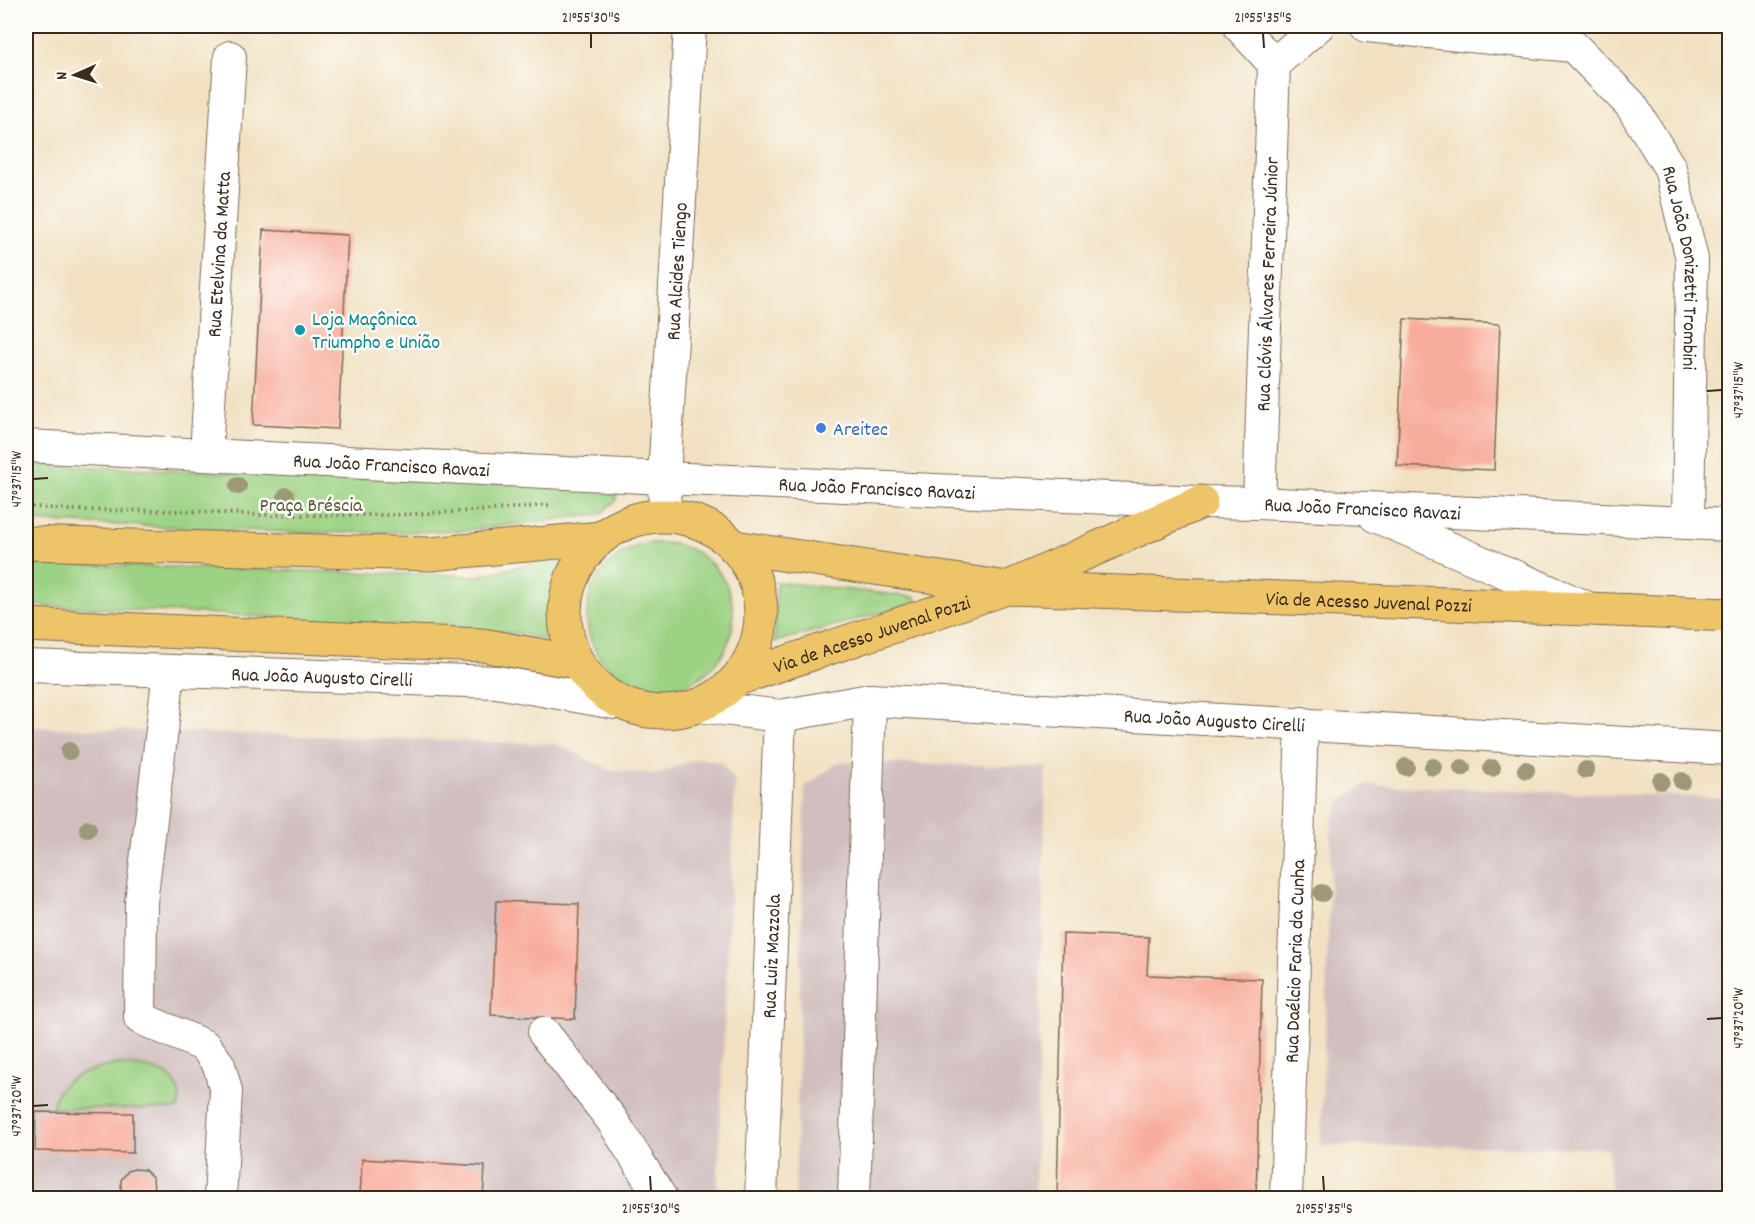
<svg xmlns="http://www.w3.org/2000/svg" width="1755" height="1224" font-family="Dekko,sans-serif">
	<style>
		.industrial { fill: #d1bfbf }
		.green { fill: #9cd283; stroke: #6c7e50; stroke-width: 1.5 }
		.building { fill: #f8ac9b }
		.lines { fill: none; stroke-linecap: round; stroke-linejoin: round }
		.minor-casing { stroke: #7b6a57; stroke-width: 34 }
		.major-casing { stroke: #7b6a57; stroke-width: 35 }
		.path { stroke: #7b6a57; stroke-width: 4; stroke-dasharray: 1.5 4.5; stroke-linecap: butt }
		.minor { stroke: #fff; stroke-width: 32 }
		.major { stroke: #eec469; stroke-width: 33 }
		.tree { fill: #9d9878 }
		.ticks { fill: none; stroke: #3b2a1e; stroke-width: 2 }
		.culture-dot { fill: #0f9aa8; stroke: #fdfcf7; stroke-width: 2 }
		.shop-dot { fill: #3f7fe0; stroke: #fdfcf7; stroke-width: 2 }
		.labels { text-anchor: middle; stroke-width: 5; stroke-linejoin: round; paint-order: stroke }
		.street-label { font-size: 20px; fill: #3b2a1e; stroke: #fdfcf7 }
		.culture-label { font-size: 20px; fill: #0d838f; stroke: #fdfcf7; text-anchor: start }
		.shop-label { font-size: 20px; fill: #366cbe; stroke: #fdfcf7; text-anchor: start }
		.park-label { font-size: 20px; fill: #585c3c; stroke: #fdfcf7 }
		.neatline { fill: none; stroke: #3b2a1e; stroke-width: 2 }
		.ticks-label { font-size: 15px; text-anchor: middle; fill: #3b2a1e }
	</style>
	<rect width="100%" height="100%" fill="#fdfcf7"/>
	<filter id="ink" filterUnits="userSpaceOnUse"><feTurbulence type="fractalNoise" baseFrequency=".0167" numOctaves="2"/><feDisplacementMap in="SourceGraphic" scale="12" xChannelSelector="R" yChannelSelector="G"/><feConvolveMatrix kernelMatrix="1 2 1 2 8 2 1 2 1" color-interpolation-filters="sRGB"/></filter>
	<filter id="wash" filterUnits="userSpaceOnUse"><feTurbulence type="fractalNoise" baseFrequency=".008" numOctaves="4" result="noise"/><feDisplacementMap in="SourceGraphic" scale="24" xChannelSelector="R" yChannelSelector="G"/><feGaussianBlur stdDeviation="1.35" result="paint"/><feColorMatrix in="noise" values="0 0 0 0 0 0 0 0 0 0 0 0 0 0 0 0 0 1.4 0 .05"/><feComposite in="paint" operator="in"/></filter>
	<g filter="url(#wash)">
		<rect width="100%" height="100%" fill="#f1e1c2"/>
		<g class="industrial">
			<path d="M26,727L557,744L612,771L658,774L700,758L721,763L735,780L717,1198H26Z"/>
			<path d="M839,762L1046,767L1035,1198H795L805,787Z"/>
			<path d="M1365,785L1729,798V1198H1612L1608,1148L1321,1145L1332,821L1343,798Z"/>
		</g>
		<g class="green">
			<path d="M26,464L611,488L617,499L601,514L458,531L311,533L26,521Z"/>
			<circle cx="660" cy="616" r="73"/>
			<path d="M557,558L561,563L545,621L544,640L520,633L218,614L26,605V563L478,576Z"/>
			<path d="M776,582L916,597L917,603L775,642Z"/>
			<path d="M118,1064C145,1067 189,1069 178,1109L53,1108C55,1075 93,1070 118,1064Z"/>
		</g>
		<g id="blocks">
			<g class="building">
				<path d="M263,230L348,235L338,429L253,425Z"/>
				<path d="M1404,319L1500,324L1494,470L1397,466Z"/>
				<path d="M496,901L579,904L575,1019L491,1015Z"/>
				<path d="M1063,934L1149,937L1147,975L1262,979L1256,1198H1057Z"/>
				<path d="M36,1112L133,1113V1153L35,1151Z"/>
				<path d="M362,1159L485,1166L483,1198H360Z"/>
				<path d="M134,1169L145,1170L153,1178L154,1190L149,1198H126L123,1196L121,1191V1180L128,1171Z"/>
			</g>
		</g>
	</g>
	<g filter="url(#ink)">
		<use href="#blocks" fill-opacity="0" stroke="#7b6a57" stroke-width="1.5"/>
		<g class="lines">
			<g class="minor-casing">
				<g id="minor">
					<path d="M1239,26L1274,64L1318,26"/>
					<path id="s1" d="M1367,26L1573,46L1631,105L1670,168L1692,259L1688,523"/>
					<path id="s2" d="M26,446L664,478L1201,502L1259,503L1730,525"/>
					<path id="s3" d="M206,454L230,57"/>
					<path id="s4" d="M1259,503L1274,64"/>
					<path id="s5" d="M665,515L664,478L690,26"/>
					<path d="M1375,516L1588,608"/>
					<path id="s6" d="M26,666L497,682L615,703"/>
					<path d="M169,672L141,902L140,1018L205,1046L219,1065L226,1091L220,1198"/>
					<path id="s7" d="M699,706L780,716L870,700L1730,749"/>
					<path d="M544,1033L612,1120L661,1198"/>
					<path id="s8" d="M761,1198L780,716"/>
					<path d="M854,1198L870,700"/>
					<path id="s9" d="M1286,1198L1302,723"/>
				</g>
			</g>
			<g class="major-casing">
				<g id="major">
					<circle cx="663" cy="614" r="98"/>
					<path d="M26,543L431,554L601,538"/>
					<path id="s10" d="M734,547L1007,588L1589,609L1730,615"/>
					<path d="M26,625L482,645L577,662"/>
					<path id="s11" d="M737,679L1007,588L1201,502"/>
				</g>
			</g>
			<path class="path" d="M26,506L69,510L191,511L258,515H392L491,510L549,505"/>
			<use href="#minor" class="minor"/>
			<use href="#major" class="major"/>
		</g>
		<g class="tree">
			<circle cx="238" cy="486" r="9"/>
			<circle cx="286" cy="496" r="9"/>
			<circle cx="69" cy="751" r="9"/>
			<circle cx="1406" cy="767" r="9"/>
			<circle cx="1433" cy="767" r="9"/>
			<circle cx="1462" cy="768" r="9"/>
			<circle cx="1492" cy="768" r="9"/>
			<circle cx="1526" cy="770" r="9"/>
			<circle cx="1586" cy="770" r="9"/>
			<circle cx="1661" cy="781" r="9"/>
			<circle cx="1682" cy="781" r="9"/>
			<circle cx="88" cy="829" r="9"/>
			<circle cx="1322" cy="893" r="9"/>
		</g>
	</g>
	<path class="ticks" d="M591,33V48M1263,33L1264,48M1707,391L1722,390M33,479L48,478M1707,1019L1722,1018M33,1106L48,1105M650,1176L651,1191M1323,1176L1324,1191"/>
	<circle class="culture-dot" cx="300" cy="330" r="6"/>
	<circle class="shop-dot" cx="821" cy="428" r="6"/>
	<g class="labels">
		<g class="street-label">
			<text dy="7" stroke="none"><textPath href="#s3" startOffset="200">Rua Etelvina da Matta</textPath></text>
			<text dy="7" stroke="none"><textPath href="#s1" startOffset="465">Rua João Donizetti Trombini</textPath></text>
			<text dy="7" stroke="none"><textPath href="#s5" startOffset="244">Rua Alcides Tiengo</textPath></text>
			<text dy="7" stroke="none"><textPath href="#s4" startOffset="219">Rua Clóvis Álvares Ferreira Júnior</textPath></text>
			<text dy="7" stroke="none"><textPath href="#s2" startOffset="366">Rua João Francisco Ravazi</textPath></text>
			<text dy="7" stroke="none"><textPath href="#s2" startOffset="852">Rua João Francisco Ravazi</textPath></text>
			<text dy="7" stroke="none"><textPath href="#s2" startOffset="1338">Rua João Francisco Ravazi</textPath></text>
			<text dy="7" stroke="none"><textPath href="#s10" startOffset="638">Via de Acesso Juvenal Pozzi</textPath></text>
			<text dy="7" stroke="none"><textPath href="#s11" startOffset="142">Via de Acesso Juvenal Pozzi</textPath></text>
			<text dy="7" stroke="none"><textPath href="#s6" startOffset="296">Rua João Augusto Cirelli</textPath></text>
			<text dy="7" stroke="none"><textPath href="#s7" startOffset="518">Rua João Augusto Cirelli</textPath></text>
			<text dy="7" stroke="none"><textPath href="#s8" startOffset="242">Rua Luiz Mazzola</textPath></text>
			<text dy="7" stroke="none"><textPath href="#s9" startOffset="237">Rua Daélcio Faria da Cunha</textPath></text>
		</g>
		<g class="culture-label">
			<text x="312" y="325">Loja Maçônica<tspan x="312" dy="23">Triumpho e União</tspan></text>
		</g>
		<g class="shop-label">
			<text x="833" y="435">Areitec</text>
		</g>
		<g class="park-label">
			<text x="311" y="511">Praça Bréscia</text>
		</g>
	</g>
	<rect width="1755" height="1224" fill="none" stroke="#fdfcf7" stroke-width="66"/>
	<g transform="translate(75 75) rotate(267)" stroke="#fdfcf7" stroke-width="4.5" paint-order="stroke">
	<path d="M0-4.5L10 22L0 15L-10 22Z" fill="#3b2a1e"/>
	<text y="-9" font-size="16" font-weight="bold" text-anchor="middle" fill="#3b2a1e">N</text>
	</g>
	<rect x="33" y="33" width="1689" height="1158" class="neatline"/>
	<g class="ticks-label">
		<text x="591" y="22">21°55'30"S</text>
		<text x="1263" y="22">21°55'35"S</text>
		<text transform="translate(1738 390) rotate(-90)" y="5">47°37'15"W</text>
		<text transform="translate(16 479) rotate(-90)" y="5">47°37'15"W</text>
		<text transform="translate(1738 1018) rotate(-90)" y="5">47°37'20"W</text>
		<text transform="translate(16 1106) rotate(-90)" y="5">47°37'20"W</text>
		<text x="651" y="1213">21°55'30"S</text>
		<text x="1324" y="1213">21°55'35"S</text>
	</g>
</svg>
